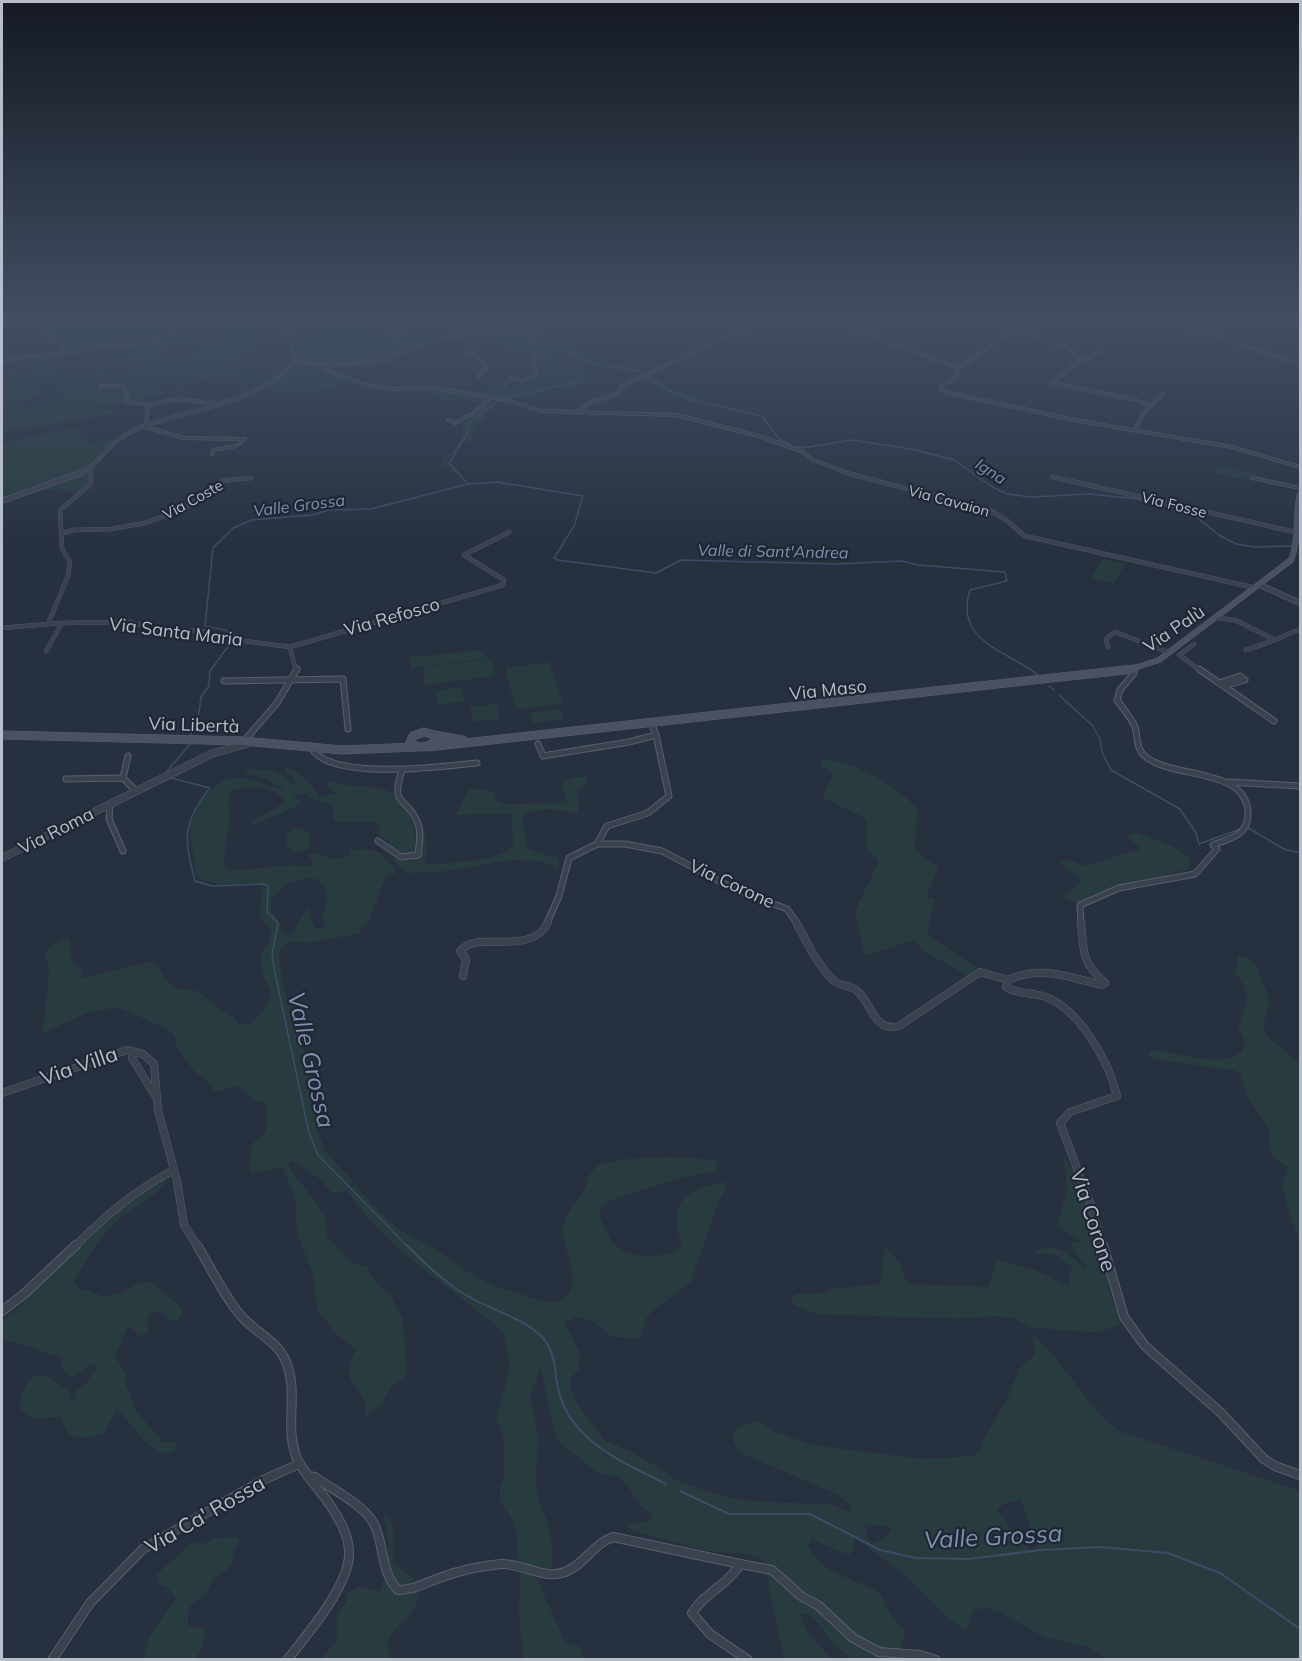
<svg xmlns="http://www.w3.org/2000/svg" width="1302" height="1661" font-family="Mulish,sans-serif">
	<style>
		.green { fill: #283c40; fill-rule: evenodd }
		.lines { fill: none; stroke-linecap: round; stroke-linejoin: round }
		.stream-far1 { stroke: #3d4c67; stroke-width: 1.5 }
		.stream { stroke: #3d4c67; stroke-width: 2 }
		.pedestrian-casing { stroke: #58606d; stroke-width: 4 }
		.minor-far4-casing { stroke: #58606d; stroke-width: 4 }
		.minor-far3-casing { stroke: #58606d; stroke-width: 4.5 }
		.minor-far2-casing { stroke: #58606d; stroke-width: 7 }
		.minor-far1-casing { stroke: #58606d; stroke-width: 8 }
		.minor-casing { stroke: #58606d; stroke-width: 10 }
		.tertiary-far2-casing { stroke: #58606d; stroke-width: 4.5 }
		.tertiary-far1-casing { stroke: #58606d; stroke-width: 6 }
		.tertiary-casing { stroke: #58606d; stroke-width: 8 }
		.secondary-far1-casing { stroke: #58606d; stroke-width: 6 }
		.secondary-casing { stroke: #58606d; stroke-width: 9 }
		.pedestrian { stroke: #3b424f; stroke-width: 3 }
		.minor-far4 { stroke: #3b424f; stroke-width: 3 }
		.minor-far3 { stroke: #3b424f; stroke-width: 4 }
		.minor-far2 { stroke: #3b424f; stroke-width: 5 }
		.minor-far1 { stroke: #3b424f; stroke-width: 7 }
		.minor { stroke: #3b424f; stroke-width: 8 }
		.tertiary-far2 { stroke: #3b424f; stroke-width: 4 }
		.tertiary-far1 { stroke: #3b424f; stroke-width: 5 }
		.tertiary { stroke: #3b424f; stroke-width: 7 }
		.secondary-far1 { stroke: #495162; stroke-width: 5 }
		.secondary { stroke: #495162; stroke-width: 8 }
		.labels { text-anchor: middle; stroke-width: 4.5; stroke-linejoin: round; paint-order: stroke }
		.far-street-label { font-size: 15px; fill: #b7bdca; stroke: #1f2735 }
		.far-water-label { font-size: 16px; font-style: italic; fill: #8091b0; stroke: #1f2735 }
		.street-label { font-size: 18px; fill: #b7bdca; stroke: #1f2735 }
		.near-street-label { font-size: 21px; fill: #b7bdca; stroke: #1f2735 }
		.near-water-label { font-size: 24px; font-style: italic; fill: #8091b0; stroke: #1f2735 }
	</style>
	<rect width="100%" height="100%" fill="#26303f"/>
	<g class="green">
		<path d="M35,319H184L190,325L173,339L226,333L233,326L258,330L285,328L286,331L256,334V343L250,350H245L231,371L282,375L257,388L234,385L241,380L213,376L205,380L171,375L166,379L192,383L180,387L159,383L149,389L164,392C143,403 118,400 95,408L113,410L114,413L39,427L10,429L2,433V372L20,370V378L32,376V357L48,355V360L58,361L54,376L93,379L100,374L95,372C110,364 105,359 114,353L122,355L141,345H110L65,353L63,343L52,341L47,333L41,330V322ZM219,335L222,345L198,347L199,350L178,359H160L164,352L158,350L170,344L195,343V339ZM136,366L134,369L113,380L117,385L127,387L123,393L101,392L108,389L84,388L116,367ZM41,380L64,393L30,408L16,405L45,392L31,384Z"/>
		<path d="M315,319H394L422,328L430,327L424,329L421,333L431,340L402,350L389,359L335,364L299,361L293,341L303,344L312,337L311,335H328L318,334L312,330L317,321ZM375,325L409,331H410L407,338L391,333L383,336L360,333L366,327Z"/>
		<path d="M524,332L560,344L593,360L650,371L639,377L637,373C624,370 611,371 598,368C580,363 567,352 549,349L560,361L580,369L596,380L575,388H555L535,396L497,399L500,404C488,408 485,419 476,426C473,433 473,437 467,444L463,443L445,462L459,474L454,473L449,467L444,466L443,458L451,454L458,444L456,442L461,439L464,431L460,429L464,426L460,422H466L492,401H446L425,393L400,390L399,386L406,380C431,389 457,377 482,383L472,387L442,385L434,390L478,397L496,383L494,378L508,375L501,388L528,389L532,365L534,363L533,351H503L509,344L491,342L488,339L490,335Z"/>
		<path d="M298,363L321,364L326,367L325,371L358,384L321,389L317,393H280L269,387V385C281,379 289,366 298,363Z"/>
		<path d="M650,373L676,392L702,398L707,395L759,381L706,396L694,403L664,392L643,376Z"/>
		<path d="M71,428L78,429L83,440L87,442L116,440L89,469L91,484L84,492L38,490L2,499V444Z"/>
		<path d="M1218,465L1255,474L1252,481L1214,473Z"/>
		<path d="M1103,559L1125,564L1114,584L1091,578Z"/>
		<path d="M483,650L484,656L491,658L410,668L409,657Z"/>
		<path d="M491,659L495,676L425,685L423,667Z"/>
		<path d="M549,662L563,704L516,710L505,668Z"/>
		<path d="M461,687L465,701L438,705L435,691Z"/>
		<path d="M497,704L500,719L473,722L470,707Z"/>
		<path d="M561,709L564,719L533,723L530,713Z"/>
		<path d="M821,758C854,762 893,783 917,808L915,851L938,868L926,897L934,899L927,935L980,969L969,976L923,951L914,940L865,956L855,911L879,861L866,847L867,819L822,797L834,774L822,767Z"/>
		<path d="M286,768C302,772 311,785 320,797L335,793L327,784L328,781C349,790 384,781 398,798C403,805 410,815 412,822C415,830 414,838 419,844L422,829L424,828L427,854L424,863L430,864C453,862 497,863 513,845L512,814L455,815L470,788L494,792L497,801L504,804L567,803L563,788V782L575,777H588L586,784L577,790L580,806L577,815C565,809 531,805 522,817L527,848L558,859L559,865L556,868L540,861L512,860L440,872L407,873L390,858L410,861L420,855L417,847L409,854H402L390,847L388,840L378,835L380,824C367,819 350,825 335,821L333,818L334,809C326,799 313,803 305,793L293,794L301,803L299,805L254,825L251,824L253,820L286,802C274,785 248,785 230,791L228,807L230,817L223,865L230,871L290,865L310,866L313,862L308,855C318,851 320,855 328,858C334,860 343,858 349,856L351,855L348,850C381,848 378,849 398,873L386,876C383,886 370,914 370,921L359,929L361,933L308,943L287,942L280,949L279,954L282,981L306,1058L315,1103L316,1127L325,1151L351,1179L353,1183L350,1188L355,1185C371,1202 385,1220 404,1233C410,1237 418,1239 425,1243C447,1256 467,1274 490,1284C500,1289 511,1290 521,1294C535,1300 560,1310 570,1291C579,1271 562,1247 563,1228C564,1215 573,1206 580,1196C587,1188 587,1175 595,1168C608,1155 697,1156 716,1161L718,1171L680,1178L611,1200L602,1205L599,1213C603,1225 609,1241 620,1249C633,1258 672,1259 682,1246C669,1203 681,1191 725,1182L727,1187L719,1201L690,1283L651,1312L646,1319L640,1338L612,1337L595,1323L577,1317L564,1322L580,1353L579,1369L571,1378V1389L578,1405L604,1440L630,1451L667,1473L672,1479L725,1497L761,1502L830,1504L852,1513L850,1505L839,1495L739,1452L732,1438L735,1429L754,1421L760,1422L774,1431L813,1445L922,1459L973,1456L981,1451L982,1442L1008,1397L1019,1369L1035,1354L1032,1335C1067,1363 1083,1404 1119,1431L1300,1491V1659H1110L1086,1647L1044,1637L999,1612L985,1608L973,1610L968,1627L964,1630L943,1614L908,1577L854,1537V1549L849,1555L811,1539L808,1546C823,1575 850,1576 876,1591C884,1596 883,1603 888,1610C893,1617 899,1625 905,1632L897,1659C885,1659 871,1661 859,1659C837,1656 824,1627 808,1613L800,1614L806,1630L831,1659H784L763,1559C745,1551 722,1554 702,1550C679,1545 656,1536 633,1531L627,1524L649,1522L653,1515L642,1507L624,1481L615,1476L598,1473L558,1441L552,1422L541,1368L530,1394L538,1438L536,1483L539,1502L549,1526L552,1545V1568H528L518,1559V1536L512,1520L500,1501V1487L504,1478V1438L496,1417L508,1377L509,1362L504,1335L497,1327C445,1282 385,1249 347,1190L332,1193L320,1179L292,1160L287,1165L325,1215L327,1237L351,1263L367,1267L375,1282L389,1293L403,1319L407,1372L405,1378L391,1387L381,1405L365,1416C365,1412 366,1409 365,1406C362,1382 337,1384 356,1350L334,1332L317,1309L313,1273L297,1234L295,1197L282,1167L252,1173L249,1170L252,1144L266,1132L267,1112L265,1103L252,1099L239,1086L215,1092L209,1083L194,1071L176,1046L175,1036L166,1028L117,1007L87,1013L43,1033L49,972L45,952L59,941L68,937C74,952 65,962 83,969L80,978L153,961L169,983L178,989L198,991L222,1011L234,1017L239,1025C254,1026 269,1008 271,993L263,975L260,955L268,944L272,931L259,916L263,886L259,883L217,884L198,879C194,873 195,868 195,861C193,850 190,840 190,829C191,810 213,781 232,778C250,775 264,787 281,789L283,787L260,776L247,774L245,772C257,765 285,772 292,784H297L284,769ZM308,877C332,881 329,900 322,918L326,927L320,930L315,928L307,907L295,930L288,936L281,931C283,922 277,918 271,913V900L284,885ZM1021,1500L1036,1544V1550L1033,1551L1025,1546L997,1510L1005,1503ZM865,1525L890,1526L891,1531L884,1538L870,1544Z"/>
		<circle cx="298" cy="840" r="12"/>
		<path d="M1136,832L1174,847L1190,859L1189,869L1099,892L1077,903L1063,897L1083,880L1059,863L1067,859L1085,866L1141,849L1127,836Z"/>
		<path d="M1238,956C1253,957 1259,968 1262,982C1263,987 1267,990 1268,995C1270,1005 1267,1015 1263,1024L1267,1036L1300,1064V1240C1296,1235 1282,1192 1283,1185C1283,1179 1287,1173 1288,1167L1273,1158L1270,1151V1134L1265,1123L1248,1097L1240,1074L1233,1070L1157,1060L1151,1057L1148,1052C1160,1045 1214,1071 1240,1053C1248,1042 1245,1039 1238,1029L1248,998L1242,982L1235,974Z"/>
		<path d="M1062,1155L1086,1187L1096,1210L1110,1293L1120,1325L1099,1332H1088L1034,1328L1011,1318L995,1316L959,1319L817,1314L792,1304L790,1301L796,1294L823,1293L831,1289L881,1284L884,1249H888L899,1263L906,1281L909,1284L988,1287L997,1259C1016,1266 1035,1268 1053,1278C1059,1282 1063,1286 1070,1283L1069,1273L1074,1268L1057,1256L1033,1252C1057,1239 1070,1257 1088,1270L1074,1251L1071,1242L1083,1241L1064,1231L1057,1225L1068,1188Z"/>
		<path d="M165,1178L164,1185C151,1199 134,1207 119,1219C101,1235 86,1260 74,1281L80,1290L90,1291L104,1297C120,1296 139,1280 150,1281L182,1308C183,1316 180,1320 172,1321L162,1313L152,1312L147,1319L149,1333L139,1336L131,1327H128L115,1356L126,1374V1385L137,1412L163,1442L177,1441L175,1451C156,1464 130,1423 120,1411H116L104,1433L89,1438L71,1436L60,1418C43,1414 37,1426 20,1409C20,1394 29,1366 50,1378C58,1383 59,1387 70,1390L71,1403L75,1399L78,1389L85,1384L97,1368L94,1363C86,1366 81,1374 72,1376L66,1374L61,1367L63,1358C58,1356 54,1356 49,1354C32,1348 20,1341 2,1341V1320L20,1307L27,1296L122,1204Z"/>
		<path d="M383,1510L393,1526V1563L415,1580C431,1622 376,1621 390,1659L321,1660L337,1639V1614L346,1602L348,1592L361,1586L379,1592C393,1569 388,1535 383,1510Z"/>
		<path d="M215,1538L234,1537L240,1540L234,1550L232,1563L226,1571L214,1577L206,1595L194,1602L188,1609V1625L197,1628L204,1627C206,1638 203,1652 194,1659H143L150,1636L176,1598L168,1588L159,1584L157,1575C167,1562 182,1556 190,1542L203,1544Z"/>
		<path d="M525,1572L537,1579L565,1642L580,1647L582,1659H524L519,1616L520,1573Z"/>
	</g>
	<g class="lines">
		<g class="stream-far1">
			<path d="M533,319L527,329V334L594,363L638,371L667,389L693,400L762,416L779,439L794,447H809L852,440L911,449L954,460L991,486L1007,494L1031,497L1090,494L1138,499L1190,512L1219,535L1236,544L1255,547L1294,546"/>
			<path d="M504,398L582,381V377L575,369L551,358L548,343"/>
			<path d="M467,483L449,463L467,434L470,422L500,399"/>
			<path d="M236,636L225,630L205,626L213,548L233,528L252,520L312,515L329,510L371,509L468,484L497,482L583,496L574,526L554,558L558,560L656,573L681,560L836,564L902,561L918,565L1005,572L1007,581L970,590C953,643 1010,651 1039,676"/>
			<path d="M1049,686L1054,690"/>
			<path d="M1059,695L1092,725L1100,739L1102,752L1111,770L1180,809L1196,833L1199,844L1240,829"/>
			<path d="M192,737L190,731L199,713L201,697L209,686L210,671L232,641"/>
			<path d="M164,775L190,744"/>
			<path d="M171,778L210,788C182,822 184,840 195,881L212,886L264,884L268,886L267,912L278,923L272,954L275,973L309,1133L318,1155L408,1247"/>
			<path d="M1248,828L1284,849L1300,853"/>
		</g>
		<g class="stream">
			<path d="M407,1245C424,1263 445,1283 466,1295C488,1309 524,1318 542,1337C556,1352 554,1370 558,1388C569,1441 623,1462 666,1484"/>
			<path d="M680,1491L729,1514H810L880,1550L916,1558L969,1559L1041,1550L1100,1547L1168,1553L1220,1573L1300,1629"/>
		</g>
		<g class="pedestrian-casing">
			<path id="pedestrian" d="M1253,478L1300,488"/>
		</g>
		<g class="minor-far4-casing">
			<g id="minor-far4">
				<path d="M33,319L47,334L50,341L62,344L67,353"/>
				<path d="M482,319L499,332V335"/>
				<path d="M825,319L959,368L954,378L940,387L945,392L1074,420L1232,447L1300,467"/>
				<path d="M1164,319L1300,364"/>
				<path d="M1279,319L1300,325"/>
				<path d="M437,325L467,319"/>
				<path d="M848,327L857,321L867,319"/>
				<path d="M1013,330L1066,347L1081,359"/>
				<path d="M1101,351L1091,358L1081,359L1053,383L1136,400L1148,405"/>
				<path d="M2,360L79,351L104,345L147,344L164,340L174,332L169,322L171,319"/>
				<path d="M294,362L337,365L384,361L423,342L474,334H514L584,319"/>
				<path d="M365,362L399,340L402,335L391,333"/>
				<path d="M332,365L326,370L366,385L391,389L435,388L506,400L542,411L677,415L762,437L803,452L813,460L848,473"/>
				<path d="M959,368L1013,330L1001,324L1021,319"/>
				<path d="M477,377L486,368L478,356L464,352L482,335"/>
				<path d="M506,384L513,377L521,381L533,377L535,373L533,343L515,335"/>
				<path d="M100,386H122L128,393L124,401L148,405L146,425"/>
				<path d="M148,405L177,399L219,404"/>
				<path d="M577,412L591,402L620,393V387L765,319"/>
				<path d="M448,420L455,423L474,413L491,398"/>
				<path d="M142,426L184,438L245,439L236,446L213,450L212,454"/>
				<path d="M1135,430L1143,414L1163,393"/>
				<path d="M91,469V473"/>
			</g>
		</g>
		<g class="minor-far3-casing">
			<g id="minor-far3">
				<path d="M843,472L989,510L1005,519L1025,536L1256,588"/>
				<path d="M1053,477L1295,532"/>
				<path d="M63,533L74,530L111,529L145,523L185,508L222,481L251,478"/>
				<path d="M1217,618L1235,620L1275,640L1300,629"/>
				<path d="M48,624L68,576L70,562L62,548L60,510L91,484V472"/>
				<path d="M2,628L60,623L129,622L162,630L201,631L229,639L290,647L503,585L504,580L464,555L509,532"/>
				<path d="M1194,644L1179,655L1201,671"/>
				<path d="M290,647L296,671"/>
				<path d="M1108,647L1106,639L1115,632L1168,652"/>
				<path d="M1246,650L1275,640"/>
				<path d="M46,651L62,623"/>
			</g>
		</g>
		<g class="minor-far2-casing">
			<g id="minor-far2">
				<path d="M1199,669L1274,721"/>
				<path d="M224,681L343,679L348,729"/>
				<path d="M1219,683L1240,676L1245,680L1224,686"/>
				<path d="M244,741L277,703L297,669"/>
				<path d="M538,744L543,756L629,742L656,735L651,722"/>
				<path d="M309,746C312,749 315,754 319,756C348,778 441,767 477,763"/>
				<path d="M123,778L128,756"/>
				<path d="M66,779L123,778L136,791"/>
				<path d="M1229,782L1300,786"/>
				<path d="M110,804L109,819L123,851"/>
				<path d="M378,841L401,857L418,855C419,844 422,832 417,821C405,795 390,807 402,770"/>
				<path d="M597,844L607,826L648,813L669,796L656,735"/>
				<path d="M547,923L559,896L569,858L597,844H625L662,851L738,891L787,909L797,923"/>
				<path d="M1081,923L1080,905L1119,888L1195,874L1217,849L1213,845C1230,838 1248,836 1248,814C1248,767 1173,779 1146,757C1136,750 1138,737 1135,727C1131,717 1123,709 1117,700L1120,690L1134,673L1131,670"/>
			</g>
		</g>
		<g class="minor-far1-casing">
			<g id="minor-far1">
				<path d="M796,922C807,942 817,965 834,981C840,986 850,985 856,990C873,1003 873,1033 899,1026L980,972L1008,980"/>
				<path d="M1081,922C1084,953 1081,961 1105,983"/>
				<path d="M463,976L466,959L460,951C477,929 532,958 548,922"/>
				<path d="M132,1058L156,1097"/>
				<path d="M2,1093L127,1050L143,1054L154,1064L158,1110L177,1181L184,1225L198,1247"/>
				<path d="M74,1247C105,1216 135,1190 174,1170"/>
				<path d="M1103,1247L1092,1208L1060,1123L1070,1112L1117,1096C1109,1062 1080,1010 1046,997C1033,992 1019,995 1006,987L1008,980C1041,965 1070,977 1102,985L1105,983"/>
			</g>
		</g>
		<g class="minor-casing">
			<g id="minor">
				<path d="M197,1245C209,1265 228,1303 243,1318C259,1335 281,1343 288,1367C297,1395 286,1425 295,1453C299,1469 321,1491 330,1505C340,1520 350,1537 349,1556C347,1588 307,1635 287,1660"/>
				<path d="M1103,1245L1124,1317L1145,1346L1220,1412L1264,1459L1275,1466L1300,1475"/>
				<path d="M2,1311L24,1294L76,1245"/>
				<path d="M308,1476L315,1477C333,1490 363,1504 374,1524C385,1546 380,1572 398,1590C415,1590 427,1582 442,1577C461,1570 481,1566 501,1564C522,1563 544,1580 565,1572C584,1565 593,1544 613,1537L740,1564C728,1585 704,1593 692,1613L710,1634L748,1660"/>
				<path d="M740,1564L772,1570L801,1596L819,1606L853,1638L879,1652L920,1655L936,1660"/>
				<path d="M52,1660L90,1603L143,1549L263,1480L299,1464"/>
			</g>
		</g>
		<g class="tertiary-far2-casing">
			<path id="tertiary-far2" d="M79,473C97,467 99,456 113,444C120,438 132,431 141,427C184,411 271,400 295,359L288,332L279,319"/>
		</g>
		<g class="tertiary-far1-casing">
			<g id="tertiary-far1">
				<path d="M2,501L83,472"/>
				<path d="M1260,585L1300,603"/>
			</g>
		</g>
		<g class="tertiary-casing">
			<path id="tertiary" d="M2,858L211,754L249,743"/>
		</g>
		<g class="secondary-far1-casing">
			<path id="secondary-far1" d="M1125,671L1159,660L1291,560C1300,539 1294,516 1300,494"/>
		</g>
		<g class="secondary-casing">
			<g id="secondary">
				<path d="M424,732L434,735V743C424,748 419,749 410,742L413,736Z"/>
				<path d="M2,735L244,741L342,750L417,747"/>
				<path d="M434,735L463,740"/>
				<path d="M428,747L1134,669"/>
			</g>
		</g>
		<use href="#pedestrian" class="pedestrian"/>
		<use href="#minor-far4" class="minor-far4"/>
		<use href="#minor-far3" class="minor-far3"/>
		<use href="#minor-far2" class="minor-far2"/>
		<use href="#minor-far1" class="minor-far1"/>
		<use href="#minor" class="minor"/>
		<use href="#tertiary-far2" class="tertiary-far2"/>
		<use href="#tertiary-far1" class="tertiary-far1"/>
		<use href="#tertiary" class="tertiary"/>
		<use href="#secondary-far1" class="secondary-far1"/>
		<use href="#secondary" class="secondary"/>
	</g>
	<linearGradient id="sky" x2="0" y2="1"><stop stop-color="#151a23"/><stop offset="0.58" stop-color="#414e63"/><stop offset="1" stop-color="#414e63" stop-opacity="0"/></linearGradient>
	<rect width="1302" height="551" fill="url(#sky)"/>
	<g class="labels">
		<g class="far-street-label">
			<text transform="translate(193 500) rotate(-29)" y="5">Via Coste</text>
			<text transform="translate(949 501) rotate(15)" y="5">Via Cavaion</text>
			<text transform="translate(1174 505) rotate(14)" y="5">Via Fosse</text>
		</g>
		<g class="far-water-label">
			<text transform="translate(991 471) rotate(33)" y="6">Igna</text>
			<text transform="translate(299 505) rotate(-7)" y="6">Valle Grossa</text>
			<text transform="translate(773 551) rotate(1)" y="6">Valle di Sant'Andrea</text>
		</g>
		<g class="street-label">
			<text transform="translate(392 617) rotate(-16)" y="6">Via Refosco</text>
			<text transform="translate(1174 629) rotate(-34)" y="6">Via Palù</text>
			<text transform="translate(176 632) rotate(7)" y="6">Via Santa Maria</text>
			<text transform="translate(828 690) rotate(-6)" y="6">Via Maso</text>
			<text transform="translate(194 725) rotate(2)" y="6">Via Libertà</text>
			<text transform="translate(56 831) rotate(-27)" y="6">Via Roma</text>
			<text transform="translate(732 884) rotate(25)" y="6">Via Corone</text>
		</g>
		<g class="near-street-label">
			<text transform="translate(79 1066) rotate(-19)" y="7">Via Villa</text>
			<text transform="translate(1093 1220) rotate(72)" y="7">Via Corone</text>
			<text transform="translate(205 1515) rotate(-30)" y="7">Via Ca' Rossa</text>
		</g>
		<g class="near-water-label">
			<text transform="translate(311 1060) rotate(77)" y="8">Valle Grossa</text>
			<text transform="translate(993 1537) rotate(-3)" y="8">Valle Grossa</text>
		</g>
	</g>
	<rect width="1302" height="1661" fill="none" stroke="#b7bdca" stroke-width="6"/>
</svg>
